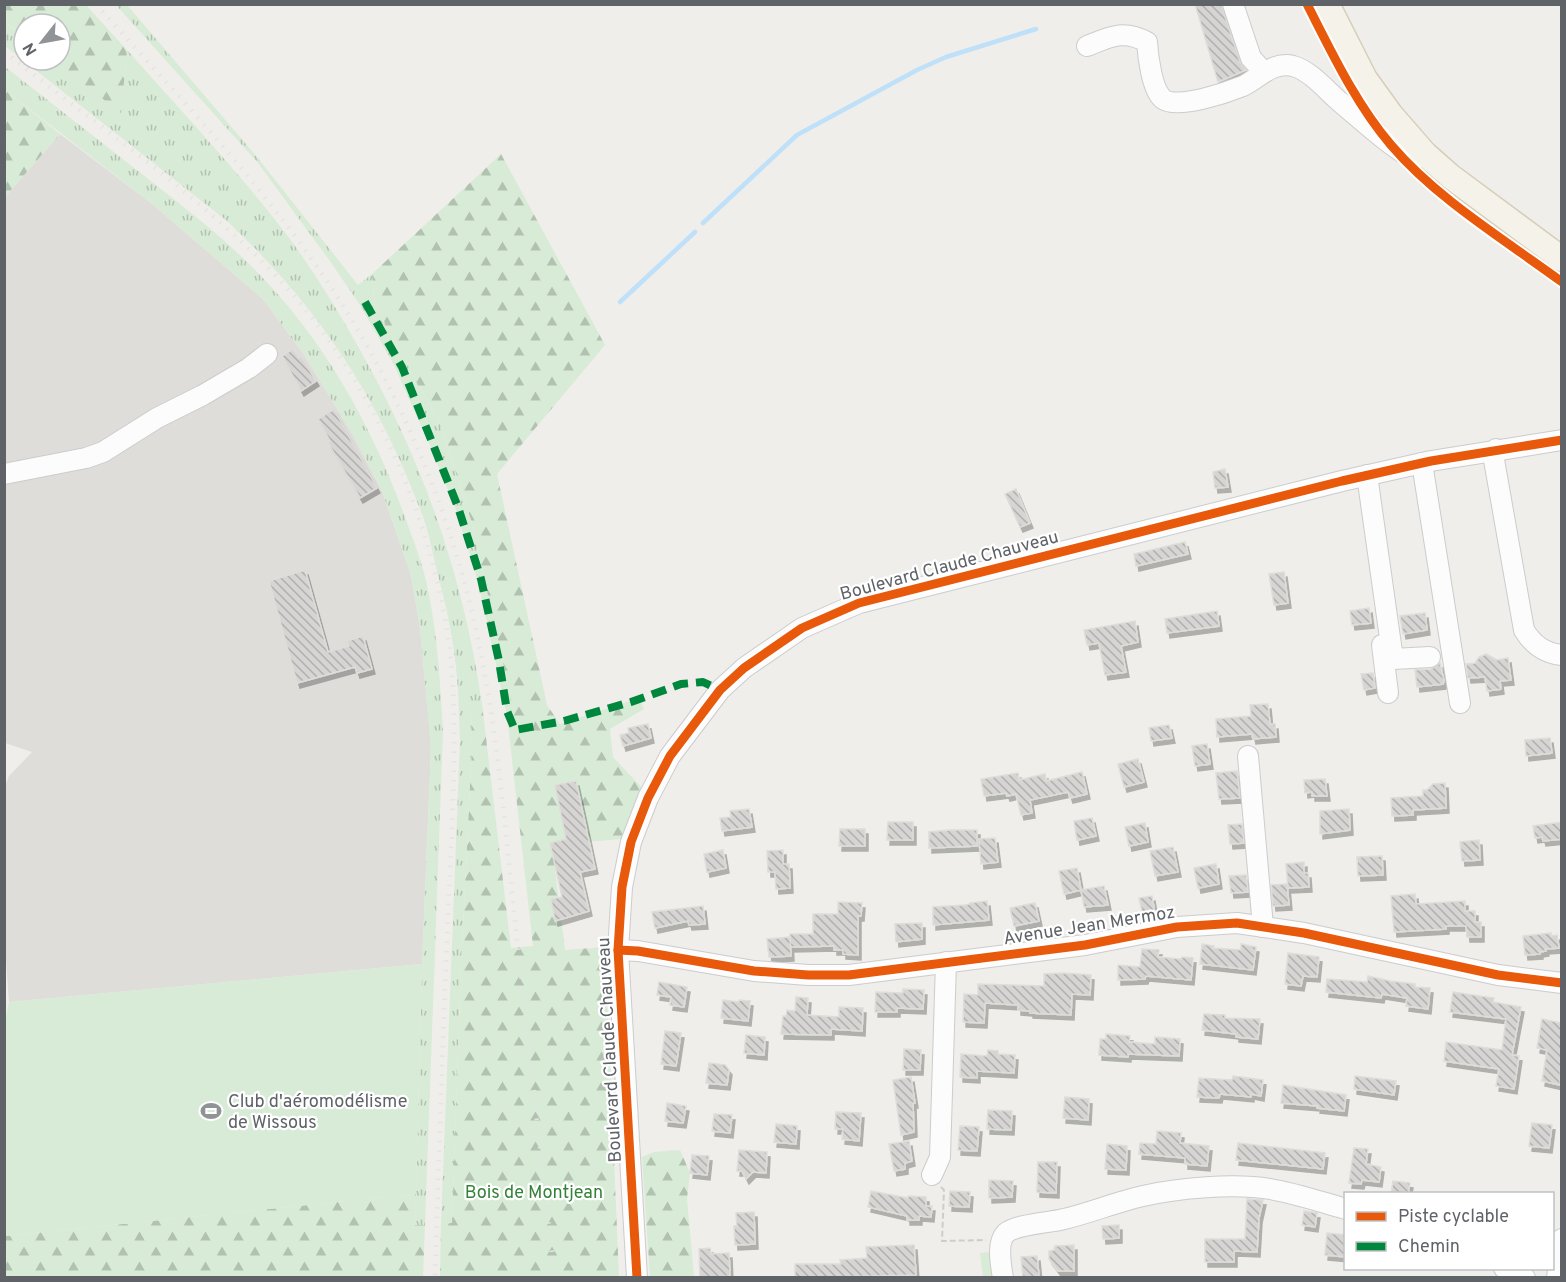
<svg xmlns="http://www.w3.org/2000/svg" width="1566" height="1282" font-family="Overpass,sans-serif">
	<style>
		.industrial { fill: #dfddda }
		.grass { fill: url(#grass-tufts) }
		.forest { fill: url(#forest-firs) }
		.pitch { fill: #d8ebd6 }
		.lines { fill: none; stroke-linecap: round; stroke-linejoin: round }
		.stream { stroke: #bfe0f9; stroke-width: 4.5 }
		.building { fill: url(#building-back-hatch); stroke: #deddd9; stroke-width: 1.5; filter: url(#shadow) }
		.minor-casing { stroke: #cbcccc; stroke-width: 22 }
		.major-casing { stroke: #d7ceb8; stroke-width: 27 }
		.path { stroke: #cacfcc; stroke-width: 2; stroke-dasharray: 6 3; stroke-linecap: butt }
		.minor { stroke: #fdfcfc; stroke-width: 20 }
		.major { stroke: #f4f2e9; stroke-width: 24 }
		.rail { stroke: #e4e4e4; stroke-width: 4.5; stroke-dasharray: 1.5 8; stroke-linecap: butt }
		.quiet { stroke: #00873e; stroke-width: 8; stroke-dasharray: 15 8; stroke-linecap: butt }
		.cycleway-casing { stroke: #fff; stroke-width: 13 }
		.cycleway { stroke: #e8590c; stroke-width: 9 }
		.labels { text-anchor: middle; stroke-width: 4.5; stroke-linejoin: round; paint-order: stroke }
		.street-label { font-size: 18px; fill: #5f6368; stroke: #fff }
		.poi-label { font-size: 18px; fill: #5f6368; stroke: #fff; text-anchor: start }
		.park-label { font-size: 18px; fill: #348238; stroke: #fff }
	</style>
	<defs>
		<pattern id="grass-tufts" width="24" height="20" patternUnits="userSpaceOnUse" patternTransform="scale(1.5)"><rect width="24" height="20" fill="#d8ebd6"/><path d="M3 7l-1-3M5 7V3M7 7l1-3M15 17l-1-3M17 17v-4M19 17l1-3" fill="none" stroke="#b2c2b1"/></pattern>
		<pattern id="forest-firs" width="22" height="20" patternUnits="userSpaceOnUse" patternTransform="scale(1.5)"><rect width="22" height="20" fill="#d8ebd6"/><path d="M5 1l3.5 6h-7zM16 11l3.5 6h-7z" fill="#b2c2b1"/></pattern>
		<pattern id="building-back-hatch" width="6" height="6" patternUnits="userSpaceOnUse" patternTransform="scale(1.5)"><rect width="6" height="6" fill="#d6d5d3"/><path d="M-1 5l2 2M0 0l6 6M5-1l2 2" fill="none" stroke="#b1b0af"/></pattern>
		<filter id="shadow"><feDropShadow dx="3" dy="5" stdDeviation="0" flood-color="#0004"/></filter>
	</defs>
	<rect width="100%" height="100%" fill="#efeeea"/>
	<path class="industrial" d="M60,134L151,203L263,299L305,356L353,435L382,491L411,575L420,628L428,712L431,749L422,964L9,1002L4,933V789L9,776L32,752L5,743V197Z"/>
	<g class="grass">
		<path d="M116,5H127L257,157L358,285L372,274L375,305L440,423L471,520L514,711L507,715L478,581L455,507L432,450L393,363L360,305L330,261L258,163Z"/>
		<path d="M4,22L24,37V60H53L121,112L127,50C182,112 240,173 290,239C316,275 339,312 360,350C424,464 463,575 482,704L471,706L472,746L461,967L452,1224H441L460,741C459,720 459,698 457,677C454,643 447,608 438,575C433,556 430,536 423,517C380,400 319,307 227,221L5,46Z"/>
		<path d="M4,66C52,103 99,141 147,178C180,204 214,230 244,259C317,329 367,415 402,509C412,537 424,566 429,595C438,640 440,685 443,730L425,1225L415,1226L422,964L431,749L420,628L411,575L382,491L353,435L305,356L263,299L151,203L5,90Z"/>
	</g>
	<g class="forest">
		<path d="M4,5H86L127,50L121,113L53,60H60V24H24V37L5,22Z"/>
		<path d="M5,90L60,134L5,197Z"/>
		<path d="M501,154L605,345L497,474L547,705L560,724L639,698L644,709L610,729L613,757L644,790L621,839L552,845L565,950L605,947L619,1277H440L441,1224L452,1223L461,967L472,746L471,705L482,704L511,948L533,946L507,715L514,711L471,520L440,423L375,305L372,274Z"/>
		<path d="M680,1150L690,1173L687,1199L694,1277H650L642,1157L654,1152Z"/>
		<path d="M416,1194L415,1225H425L423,1277L5,1278V1236Z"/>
	</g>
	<g class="pitch">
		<path d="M422,964L416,1194L5,1236L4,1027L9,1002Z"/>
		<path d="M990,1252L993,1277H983L980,1253Z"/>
	</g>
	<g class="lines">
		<g class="stream">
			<path d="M703,223L797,135L917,70L946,57L1036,29"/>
			<path d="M620,302L695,232"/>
		</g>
	</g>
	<g class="building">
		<path d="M1195,4H1221L1240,62L1246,70L1218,82Z"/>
		<path d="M293,349L299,358L301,356L316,381L301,391L282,356Z"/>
		<path d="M334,409L377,488L360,498L328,443L330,441L318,419Z"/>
		<path d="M1225,469L1228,487L1215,488L1213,472Z"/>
		<path d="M1016,489L1030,523L1020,527L1005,494Z"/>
		<path d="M1185,542L1188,554L1136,566L1134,554Z"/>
		<path d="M305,570L328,652L349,646L347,641L363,636L372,669L357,673L355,667L297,683L269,581Z"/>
		<path d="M1284,572L1288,603L1274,605L1269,574Z"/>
		<path d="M1369,608L1371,623L1352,625L1350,611Z"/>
		<path d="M1217,611L1219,626L1167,633L1165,619Z"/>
		<path d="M1425,613L1427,630L1403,634L1400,616Z"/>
		<path d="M1135,621L1138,642L1121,646L1126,672L1105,675L1099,643L1087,645L1084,630Z"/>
		<path d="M1486,654L1497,660L1508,658L1511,680L1500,681L1501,689L1487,691L1485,677L1468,678L1466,664L1475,663L1479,657Z"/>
		<path d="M1440,663L1444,681L1443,684L1417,687L1415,670L1431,669Z"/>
		<path d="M1373,673L1375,688L1364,690L1361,674Z"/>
		<path d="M1268,704L1270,724H1275L1276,737L1253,739L1252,734L1217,737L1216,719L1251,716L1250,705Z"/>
		<path d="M648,724L651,738L623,746L620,735L629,733L628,728Z"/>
		<path d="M1169,725L1172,738L1151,741L1149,728Z"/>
		<path d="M1550,738L1552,753L1526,756L1525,740Z"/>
		<path d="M1207,744L1210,764L1195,766L1192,746Z"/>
		<path d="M1138,759L1144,782L1124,787L1118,764Z"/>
		<path d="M1237,771L1240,798L1219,799L1216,773Z"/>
		<path d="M1082,772L1087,794L1070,798L1068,792L1030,800L1032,813L1021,815L1016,794L1007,796L1006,793L999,794L984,796L981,779L1018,773L1019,780L1045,774L1046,781Z"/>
		<path d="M1325,779L1327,796H1312V792L1305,793L1304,780Z"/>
		<path d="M576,781L595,869L580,872L589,911L555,921L551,899L562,897L550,843L566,839L555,785Z"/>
		<path d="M1445,783L1446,808L1413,810V815L1392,816L1391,798L1423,796V790H1427L1433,784Z"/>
		<path d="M749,809L752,827L722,831L720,818L731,817L730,811Z"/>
		<path d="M1349,809L1350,830L1320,834V811Z"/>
		<path d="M1092,818L1096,836L1077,840L1074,821Z"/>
		<path d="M888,822H913V840H887Z"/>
		<path d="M1562,822V839L1543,841L1542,837L1535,838L1533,826Z"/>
		<path d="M1145,823L1148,842L1129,846L1125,827Z"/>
		<path d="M1242,824L1244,843L1230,844L1228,825Z"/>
		<path d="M840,829H865V846H839Z"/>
		<path d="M950,830H977V846L929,848V832Z"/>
		<path d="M995,838L998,862L981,864L979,839Z"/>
		<path d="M1479,840L1480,860L1462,861L1460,842Z"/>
		<path d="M1173,847L1178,872L1155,876L1150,851Z"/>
		<path d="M723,850L726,868L707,872L704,854Z"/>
		<path d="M783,850V864H789L790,888L776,889L775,872H768L767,851Z"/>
		<path d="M1382,856L1383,875L1358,876L1357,857Z"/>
		<path d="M1304,862V873H1308L1309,887L1288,888L1286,864Z"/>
		<path d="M1216,864L1219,884L1198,888L1194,868Z"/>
		<path d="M1077,868L1081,890L1104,886L1108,905L1084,907L1081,890L1064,894L1059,871Z"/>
		<path d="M1246,875L1248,892L1231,893L1229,876Z"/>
		<path d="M1287,884L1289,905L1273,906L1271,885Z"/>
		<path d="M1415,894L1416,904L1465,901V911H1475V922H1481V937H1467L1466,926H1446V929L1394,932L1391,896Z"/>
		<path d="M1152,896L1155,914L1143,916L1139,898Z"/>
		<path d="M987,901L989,920L933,925V907L965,905L970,904V903Z"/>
		<path d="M838,902L862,903L861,916H858V955L843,954V950H834V946L790,947V934H813V914H838Z"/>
		<path d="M1035,903L1039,921L1014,926L1010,908Z"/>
		<path d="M703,906L705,924L689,925L688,921L655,928L652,912Z"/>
		<path d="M922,923V939L896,942L895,924Z"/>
		<path d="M1551,933V936L1557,935L1559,948L1545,949L1546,951L1540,952V954L1525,955L1523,936Z"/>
		<path d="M790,937L791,956L769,957L767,939Z"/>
		<path d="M1202,944L1214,946L1213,948L1241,950V944L1256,947L1253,970L1200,964Z"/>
		<path d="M1142,949L1159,950L1158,957L1181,959L1182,957L1193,958L1191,980L1146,976L1145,979L1118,980V965L1140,967Z"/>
		<path d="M1288,953L1319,957L1317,977L1303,976L1301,986L1285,984Z"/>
		<path d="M1064,973L1091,975L1090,995L1072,994L1071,1015L1030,1013V1011L1018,1010V1005L985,1003L984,1023L963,1022L964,994L978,995V984L1044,986V974Z"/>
		<path d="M1368,976L1390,981L1415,984V987L1430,988L1428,1009L1406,1006L1407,998L1382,994L1381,998L1326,992L1327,979L1367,982Z"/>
		<path d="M659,982L687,987L684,1007L670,1005L671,997L657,995Z"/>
		<path d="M903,989L924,990L923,1009L897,1008V1012H875L876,992L903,993Z"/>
		<path d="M1453,992L1494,998L1493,1002L1521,1007L1512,1055L1519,1056L1514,1089L1496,1086L1499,1069L1444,1061L1446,1042L1502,1050L1506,1019L1450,1012Z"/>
		<path d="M796,997L808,998L807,1015L839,1017V1007L863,1008L862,1031L831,1029V1035L781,1034L783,1016H786L787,1010L795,1011Z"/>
		<path d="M723,1000L739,1002V1000L750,1001L748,1021L721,1018Z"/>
		<path d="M1204,1014L1225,1015V1018L1260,1019L1258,1039L1236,1037V1034L1202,1030Z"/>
		<path d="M1542,1019L1562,1023L1560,1085L1542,1081L1547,1050L1537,1048Z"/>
		<path d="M665,1031L681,1033L676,1066L661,1064Z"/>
		<path d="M1106,1034L1130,1036L1129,1042L1155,1044V1037L1180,1039L1179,1056L1128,1054V1057L1099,1055L1100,1039H1106Z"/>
		<path d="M746,1035L765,1037L764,1055L744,1053Z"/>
		<path d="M904,1049L921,1050L920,1070H903Z"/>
		<path d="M988,1050L998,1051V1054L1015,1055L1014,1073L977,1071V1078L960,1077L961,1054L987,1056Z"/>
		<path d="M709,1063L725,1065L729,1070L727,1085L706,1083Z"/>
		<path d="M1233,1076L1263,1080L1261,1096L1251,1094V1097L1220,1094L1219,1098L1197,1097L1199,1078L1232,1080Z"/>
		<path d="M1355,1076L1396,1081L1394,1095L1354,1089Z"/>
		<path d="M911,1077L915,1103H913L914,1132L901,1135L893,1080Z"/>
		<path d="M1283,1085L1346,1095L1344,1111L1317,1108L1318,1106L1281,1103Z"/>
		<path d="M1065,1097L1089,1099L1088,1120L1063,1118Z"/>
		<path d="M667,1103L686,1106L683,1123L665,1121Z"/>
		<path d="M988,1110L1012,1111L1011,1130L987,1129Z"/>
		<path d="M836,1112L861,1113L859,1141L842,1139L843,1129H835Z"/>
		<path d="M714,1114L732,1115L730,1133L712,1131Z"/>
		<path d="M1532,1123L1552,1125L1549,1148L1529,1146Z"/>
		<path d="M776,1124L797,1126L796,1144L774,1142Z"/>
		<path d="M960,1126L979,1127L977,1151L958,1150Z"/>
		<path d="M1157,1131L1181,1133L1180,1143L1209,1146L1207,1166L1185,1164V1158L1139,1154L1140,1143L1156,1144Z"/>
		<path d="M909,1141L912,1161L905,1163V1169L894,1171L889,1144Z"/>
		<path d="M1238,1143L1325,1153L1323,1169L1236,1160Z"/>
		<path d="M1107,1144L1127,1146L1126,1170L1105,1169Z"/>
		<path d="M1354,1148L1368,1149L1366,1164L1381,1167L1379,1182L1362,1180L1361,1184L1349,1183Z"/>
		<path d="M739,1150L767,1152L766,1173L753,1172L746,1179L742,1171H737Z"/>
		<path d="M692,1155L709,1156L707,1175L690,1173Z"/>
		<path d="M1038,1162H1057L1056,1193L1037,1192Z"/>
		<path d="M989,1180L1013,1181L1012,1197L989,1198Z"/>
		<path d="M1393,1181L1410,1183L1408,1194H1391Z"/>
		<path d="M871,1191L908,1198V1196L926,1197V1206H932L931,1217L919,1216V1220H907V1216L868,1207Z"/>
		<path d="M950,1191L970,1192L969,1207L949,1206Z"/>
		<path d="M1247,1199L1263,1200L1259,1218L1257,1252L1234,1251V1262H1205V1239H1245Z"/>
		<path d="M1304,1211L1317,1213L1315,1227L1302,1225Z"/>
		<path d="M754,1212L755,1244L735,1245L734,1226H737L736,1213Z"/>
		<path d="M1119,1225V1238L1103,1239L1102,1226Z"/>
		<path d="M1327,1233L1346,1235V1257L1325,1255Z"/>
		<path d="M914,1245L916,1275L795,1278V1264H841L840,1260L867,1258L866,1247Z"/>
		<path d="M1074,1245V1271H1058L1049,1259V1251L1054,1250L1055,1246Z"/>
		<path d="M710,1248L711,1254L729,1253L730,1276L700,1278L699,1249Z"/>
		<path d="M1037,1256L1039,1276L1023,1278L1021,1257Z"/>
	</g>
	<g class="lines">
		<g class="minor-casing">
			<g id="minor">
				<path d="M1233,4L1251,58L1264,72"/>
				<path d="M1087,46C1110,37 1123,29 1147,42C1148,57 1152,90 1163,99C1177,110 1228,92 1243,86C1259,78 1273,61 1293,66C1311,71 1327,91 1340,102C1364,122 1386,143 1413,159L1425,154"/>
				<path d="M1496,449L1494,460L1524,630C1533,645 1544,653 1562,655"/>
				<path d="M1422,463L1460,703"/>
				<path d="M4,474L86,458L103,452L157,418L203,395L249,368L267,354"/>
				<path d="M1367,475L1393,659L1430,657"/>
				<path d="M1382,645L1388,693"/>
				<path d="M1248,756L1263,927"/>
				<path d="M618,950L638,951L754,971L808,975H849L1085,945L1177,927L1237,923L1304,933L1498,975L1562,983"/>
				<path d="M932,1175L940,1157L946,962"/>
				<path d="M1504,1268L1525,1278"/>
				<path d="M637,1278L618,950L622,887L631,842L648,798L670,756L720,690L744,668L802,628L859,603L1342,481L1431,461L1562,440"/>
				<path d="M1003,1278C1001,1265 996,1243 1006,1233C1017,1224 1049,1223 1064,1219C1090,1213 1116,1202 1143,1196C1178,1188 1234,1183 1270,1189C1295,1193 1321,1202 1346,1209"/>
				<path d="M1557,1278L1562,1239"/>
			</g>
		</g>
		<g class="major-casing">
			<path id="major" d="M1327,4L1365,79L1391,115L1425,154L1450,176L1562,259"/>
		</g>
		<path class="path" d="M941,1187L944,1190L942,1241L986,1240"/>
		<use href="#minor" class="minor"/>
		<use href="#major" class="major"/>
		<g class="rail">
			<path d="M96,4C192,112 294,217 366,344C422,443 463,553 483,665C499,750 506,836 515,922C528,1041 541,1159 555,1278"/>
			<path d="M4,51C97,126 198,193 280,280C378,386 445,543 453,687C457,771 450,856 447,940C442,1053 439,1165 435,1278"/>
		</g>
		<path class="quiet" d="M365,302L402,367L458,507L481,579L499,661L507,711L515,730L564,721L631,702L681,684L703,682L720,690"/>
		<g class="cycleway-casing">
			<g id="cycleway">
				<path d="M1307,4C1332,53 1356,104 1391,145C1437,199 1505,240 1562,282"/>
				<path d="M618,950L638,951L754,971L808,975H849L1085,945L1177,927L1237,923L1304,933L1498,975L1562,983"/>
				<path d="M637,1278L618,950L622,887L631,842L648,798L670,756L720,690L744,668L802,628L859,603L1342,481L1431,461L1562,440"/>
			</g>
		</g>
		<use href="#cycleway" class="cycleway"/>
	</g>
	<defs>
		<g id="stadium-bare" transform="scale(1.62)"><path d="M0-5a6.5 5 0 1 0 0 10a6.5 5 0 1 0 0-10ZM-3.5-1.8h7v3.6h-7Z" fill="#919496" stroke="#fff" stroke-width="2.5" paint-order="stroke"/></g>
	</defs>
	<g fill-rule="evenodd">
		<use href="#stadium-bare" x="211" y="1111"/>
	</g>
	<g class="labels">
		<g class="street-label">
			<text transform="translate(949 565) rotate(-15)" y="6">Boulevard Claude Chauveau</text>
			<text transform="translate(1089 925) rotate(-9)" y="6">Avenue Jean Mermoz</text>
			<text transform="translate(609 1050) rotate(-93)" y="6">Boulevard Claude Chauveau</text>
		</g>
		<g class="poi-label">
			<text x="228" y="1107">Club d'aéromodélisme<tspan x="228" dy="21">de Wissous</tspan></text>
		</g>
		<g class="park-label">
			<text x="534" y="1198">Bois de Montjean</text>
		</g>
	</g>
	<rect width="1566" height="1282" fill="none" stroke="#5f6368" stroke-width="12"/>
	<rect x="1344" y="1192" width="210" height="78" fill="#ffffff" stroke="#bfc1c3" stroke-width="1.5"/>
	<rect x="1356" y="1212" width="30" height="9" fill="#e8590c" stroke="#bfc1c3" stroke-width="1.5"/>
	<text x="1398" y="1222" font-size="18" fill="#5f6368">Piste cyclable</text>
	<rect x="1356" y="1242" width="30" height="9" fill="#00873e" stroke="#bfc1c3" stroke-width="1.5"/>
	<text x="1398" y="1252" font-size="18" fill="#5f6368">Chemin</text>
	<g transform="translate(42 42) rotate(239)"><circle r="28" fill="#ffffff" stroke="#bfc1c3" stroke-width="1.5"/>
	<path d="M0-4.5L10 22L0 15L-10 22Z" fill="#919496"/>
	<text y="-9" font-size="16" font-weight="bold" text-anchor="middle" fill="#5f6368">N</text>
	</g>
</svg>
